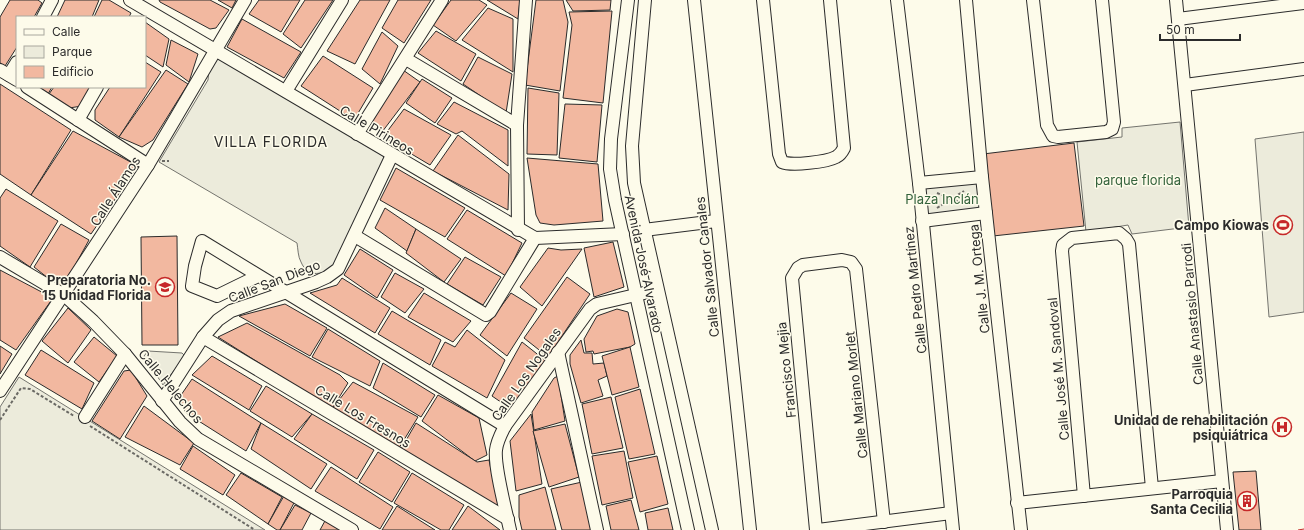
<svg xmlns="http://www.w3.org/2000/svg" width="1304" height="530" font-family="Inter,sans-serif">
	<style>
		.green { fill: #ecebdb; stroke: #74746e }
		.building { fill: #f2b8a0; stroke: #2b2b2b }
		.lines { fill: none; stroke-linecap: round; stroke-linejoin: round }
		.minor-casing { stroke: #2b2b2b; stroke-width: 14 }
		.path { stroke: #6a6964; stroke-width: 2; stroke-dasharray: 3 2; stroke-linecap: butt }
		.minor { stroke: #fdfbea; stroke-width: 12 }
		.power { stroke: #c62828; stroke-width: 1; stroke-dasharray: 14 3 2 3; stroke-linecap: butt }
		.labels { text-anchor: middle; stroke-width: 3; stroke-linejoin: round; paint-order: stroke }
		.street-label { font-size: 13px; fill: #2b2b2b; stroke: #fdfbea }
		.park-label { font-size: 13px; fill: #34623c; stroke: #fdfbea }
		.poi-label { font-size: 13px; font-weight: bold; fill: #2b2b2b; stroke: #fdfbea; text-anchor: end }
		.neighbourhood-label { font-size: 14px; letter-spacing: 1px; fill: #2b2b2b; stroke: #fdfbea }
	</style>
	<rect width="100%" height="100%" fill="#fdfbea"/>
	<g class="green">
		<path d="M216,57L383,154L384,161L334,264C325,275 308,279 301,262C298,257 298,249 297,243L159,162L208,80L209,69Z"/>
		<path d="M1180,122L1189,227L1132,234L1128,225L1086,232L1077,142L1122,137V128Z"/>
		<path d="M1304,132V312L1269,317L1255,139Z"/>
		<path d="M982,177L986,213L922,221L919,183Z"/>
		<path d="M148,351L182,353L185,356L163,385L144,356Z"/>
		<path d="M19,377L265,530H0V407Z"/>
	</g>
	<g class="building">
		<path d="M10,0H38L42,3L34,17H17V47L5,66L0,63V17Z"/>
		<path d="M65,0H99L92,17H57Z"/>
		<path d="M102,0H109L131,13L129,17H94Z"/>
		<path d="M159,0H210L229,10L216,28L210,29L160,2Z"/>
		<path d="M218,0H236L232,8Z"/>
		<path d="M259,0H300L281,32L249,14Z"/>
		<path d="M305,0H333L301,48L283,34Z"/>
		<path d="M360,0H390L355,64L327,51Z"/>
		<path d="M398,0H431L404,43L382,28Z"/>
		<path d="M451,0H479L487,5L456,41L433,25Z"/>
		<path d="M487,0H520L518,19Z"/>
		<path d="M536,0H563L568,22L560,91L525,85Z"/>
		<path d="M566,0H611L610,10L573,11Z"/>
		<path d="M488,8L513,19V72L462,40Z"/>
		<path d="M612,11L603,103L563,98L572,25L569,12Z"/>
		<path d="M242,19L301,52L284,78L227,47Z"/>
		<path d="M145,22L169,39L163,67L145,55Z"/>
		<path d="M436,31L476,54L461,81L418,53Z"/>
		<path d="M382,32L398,46L380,84L362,69Z"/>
		<path d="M171,40L198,54L189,82L166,65Z"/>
		<path d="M323,56L373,88L354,120L301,86Z"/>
		<path d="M478,57L512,74L506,113L463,84Z"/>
		<path d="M145,62L161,72L119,137L95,120V110L110,87H145Z"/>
		<path d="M166,70L188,84L153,140L142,147L119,137Z"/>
		<path d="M403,70L420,82L382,132L370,119Z"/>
		<path d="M422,79L452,98L435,123L406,103Z"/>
		<path d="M0,84L71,130L31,195L0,174Z"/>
		<path d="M36,87H52L48,94Z"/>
		<path d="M54,87H93L82,106L69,108L49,94Z"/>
		<path d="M528,88L559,93L557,155L527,154Z"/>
		<path d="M454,102L508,130V166L462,131L456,134L437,124Z"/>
		<path d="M565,104L602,105L597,162L559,158Z"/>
		<path d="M404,109L451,135L430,165L383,137Z"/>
		<path d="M73,131L138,166L91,234L31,195Z"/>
		<path d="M458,135L509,174L508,210L433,171Z"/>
		<path d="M1074,143L1084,226L993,236L983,154Z"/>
		<path d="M527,158L598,164L603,221L554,225L540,223L536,215Z"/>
		<path d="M396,168L465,208L445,237L380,200Z"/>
		<path d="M6,189L58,221L30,267L0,246V198Z"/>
		<path d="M385,208L416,229L407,251L375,228Z"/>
		<path d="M467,210L522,243L506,276L447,239Z"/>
		<path d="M61,224L89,240L62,289L34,267Z"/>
		<path d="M416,229L461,259L444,282L406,253Z"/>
		<path d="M177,236L178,345H142L141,237Z"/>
		<path d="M613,242L624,287L594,297L584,248Z"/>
		<path d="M548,248L561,250L582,249L542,306L520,287Z"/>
		<path d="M360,249L393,270L377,298L344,275Z"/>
		<path d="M465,257L501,277L483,305L447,284Z"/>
		<path d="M0,270L53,298L16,350L0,340Z"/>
		<path d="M395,273L424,289L405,313L381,297Z"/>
		<path d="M567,277L590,294L548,357L524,338Z"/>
		<path d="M342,278L390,308L375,333L310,293L337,285Z"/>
		<path d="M424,293L471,321L453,342L408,317Z"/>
		<path d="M511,293L537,309L507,356L480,335Z"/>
		<path d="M285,304L327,328L310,356L239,316Z"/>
		<path d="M68,308L91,330L68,363L42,341Z"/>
		<path d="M617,309L628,312L635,344L630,347L594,354L593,351L586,352L584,339L597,316Z"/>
		<path d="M392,311L441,340L430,365L378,334Z"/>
		<path d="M247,323L340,375L348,383L332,409L218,337Z"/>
		<path d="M328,329L380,361L370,386L312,357Z"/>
		<path d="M467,330L505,360L487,398L432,366L445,342L455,347Z"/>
		<path d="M94,337L117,356L99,382L74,362Z"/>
		<path d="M581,340L584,353H592L593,364L604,363L607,376L598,380L603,396L581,403L570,364V355Z"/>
		<path d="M522,342L546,361L511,409L492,396Z"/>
		<path d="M0,346L12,354L0,374Z"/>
		<path d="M630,347L639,387L612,395L602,356Z"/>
		<path d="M41,350L94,383L82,409L25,375Z"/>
		<path d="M212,356L262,386L249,410L192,375Z"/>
		<path d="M383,363L435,395L421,417L373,388Z"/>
		<path d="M131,370L147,396L120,439L92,421L124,371Z"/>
		<path d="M558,376L565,421L534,430L532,412L554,378Z"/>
		<path d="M192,379L261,423L246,451L186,413L179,398Z"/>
		<path d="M353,382L418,417L399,448L332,409Z"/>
		<path d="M266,386L312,414L292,437L250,411Z"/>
		<path d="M640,389L655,454L629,459L615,397Z"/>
		<path d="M438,395L479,418L487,455L475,461L422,421Z"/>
		<path d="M611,397L623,448L592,454L582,404Z"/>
		<path d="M144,406L194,443L180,465L125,437Z"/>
		<path d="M312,414L374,450L357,479L294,439Z"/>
		<path d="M531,414L542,484L516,491L510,441Z"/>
		<path d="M261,423L327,464L311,489L251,449Z"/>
		<path d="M416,423L477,462L489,460L499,508L401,449Z"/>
		<path d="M565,424L579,477L549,487L533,431Z"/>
		<path d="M193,446L235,475L223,495L180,469Z"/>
		<path d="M624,451L633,498L602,505L592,456Z"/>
		<path d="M378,452L410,472L392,502L359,482Z"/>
		<path d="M657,456L668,504L640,512L628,462Z"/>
		<path d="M331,467L393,507L380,529L315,491Z"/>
		<path d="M1256,471L1261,530H1239L1233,472Z"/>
		<path d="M241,473L282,497L268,524L226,495Z"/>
		<path d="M412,473L464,505L449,530H441L394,503Z"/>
		<path d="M582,482L591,530H562L551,489Z"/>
		<path d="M545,487L556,530H522L519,517V495Z"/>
		<path d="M285,494L295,501L280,530H277L268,524Z"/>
		<path d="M631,500L639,530H611L606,506Z"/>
		<path d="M295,505L311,513L302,530H280Z"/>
		<path d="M397,506L435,530H382Z"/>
		<path d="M468,506L500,530H452Z"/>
		<path d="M668,508L673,530H648L645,513Z"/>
		<path d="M326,519L340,527L339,530H320Z"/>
	</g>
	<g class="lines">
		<g class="minor-casing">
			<g id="minor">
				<path d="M130,0L535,238L623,234"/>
				<path d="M628,0L611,139L610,169L615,200L688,530"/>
				<path d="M645,0L632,146L634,183L712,530"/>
				<path d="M694,0L750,530"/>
				<path d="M763,0L779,154L782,162C791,166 827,162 836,157C840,155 842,152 844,148L830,0"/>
				<path d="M897,0L919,183L953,530"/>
				<path d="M966,0L982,177L1021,530"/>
				<path d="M1033,0L1047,125L1053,136L1058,137L1106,132L1112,129L1114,122L1102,0"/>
				<path d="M1176,0L1227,530"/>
				<path d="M43,17L52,0"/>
				<path d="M1178,19L1304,3"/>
				<path d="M406,59L517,125"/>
				<path d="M0,70L17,80"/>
				<path d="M9,75L17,62"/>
				<path d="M1185,85L1304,69"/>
				<path d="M27,87L148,165"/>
				<path d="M286,91L342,0"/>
				<path d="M78,120L97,87"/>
				<path d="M357,134L442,0"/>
				<path d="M919,183L982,177"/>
				<path d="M922,221L986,213"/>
				<path d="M518,230L517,125L526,0"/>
				<path d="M644,230L716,221"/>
				<path d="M355,236L486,315L490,312L535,238"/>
				<path d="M0,257L64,295L93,321L125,354L180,422L198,439L352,530"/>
				<path d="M258,276L217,296L192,286L195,266L202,241L505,426"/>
				<path d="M203,337L508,519"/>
				<path d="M558,352L597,530"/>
				<path d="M0,391L148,165L245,0"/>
				<path d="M162,401L203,337L218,320L231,311L316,282L327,277L338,269L392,155"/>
				<path d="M85,417L125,354"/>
				<path d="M1084,496L1062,251L1063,245L1072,238L1119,233L1126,239L1129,244L1152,488"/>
				<path d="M1017,503L1222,481"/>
				<path d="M510,530C506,511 494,467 496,450C497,441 501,434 505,426L590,309L597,304L657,290"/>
				<path d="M816,530L792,278L798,268L803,265L842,260L851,262L856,269L884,522"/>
				<path d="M818,530L951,513"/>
			</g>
		</g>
		<g class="path">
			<path d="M162,161H169"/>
			<path d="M937,193L965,204"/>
			<path d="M937,208L964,191"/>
			<path d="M0,420L21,388L30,389L74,416"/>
			<path d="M90,426L255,530"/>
		</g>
		<use href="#minor" class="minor"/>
		<path class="power" d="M1298,530L1304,529"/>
	</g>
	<defs>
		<g id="stadium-ring" transform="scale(1)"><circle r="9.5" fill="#fdfbea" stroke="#c62828" stroke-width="1.5"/><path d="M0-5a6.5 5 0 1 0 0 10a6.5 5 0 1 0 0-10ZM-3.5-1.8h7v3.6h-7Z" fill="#c62828"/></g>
		<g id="school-ring" transform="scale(1)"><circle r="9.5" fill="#fdfbea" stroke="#c62828" stroke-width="1.5"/><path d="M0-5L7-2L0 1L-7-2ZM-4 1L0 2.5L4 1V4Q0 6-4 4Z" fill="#c62828"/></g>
		<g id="hospital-ring" transform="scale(1)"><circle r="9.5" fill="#fdfbea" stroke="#c62828" stroke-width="1.5"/><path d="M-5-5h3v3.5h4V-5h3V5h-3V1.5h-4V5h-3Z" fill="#c62828"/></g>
		<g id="building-ring" transform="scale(1)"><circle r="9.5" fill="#fdfbea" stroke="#c62828" stroke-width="1.5"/><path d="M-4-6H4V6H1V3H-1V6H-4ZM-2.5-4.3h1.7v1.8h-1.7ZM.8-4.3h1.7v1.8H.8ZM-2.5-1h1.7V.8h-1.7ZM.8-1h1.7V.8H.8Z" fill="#c62828"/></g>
	</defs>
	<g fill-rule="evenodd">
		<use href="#stadium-ring" x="1283" y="225"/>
		<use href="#school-ring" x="165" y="287"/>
		<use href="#hospital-ring" x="1282" y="427"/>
		<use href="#building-ring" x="1247" y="501"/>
	</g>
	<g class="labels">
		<g class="street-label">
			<text transform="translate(377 130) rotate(31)" y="5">Calle Pirineos</text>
			<text transform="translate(115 191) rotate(-57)" y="5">Calle Álamos</text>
			<text transform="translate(644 264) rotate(78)" y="5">Avenida José Alvarado</text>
			<text transform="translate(707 267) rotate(-96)" y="5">Calle Salvador Canales</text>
			<text transform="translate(979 279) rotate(-96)" y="5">Calle J. M. Ortega</text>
			<text transform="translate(274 281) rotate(-21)" y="5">Calle San Diego</text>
			<text transform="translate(915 290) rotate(-96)" y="5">Calle Pedro Martínez</text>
			<text transform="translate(1192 314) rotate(-95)" y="5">Calle Anastasio Parrodi</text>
			<text transform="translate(1058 369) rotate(-95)" y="5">Calle José M. Sandoval</text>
			<text transform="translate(786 370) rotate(-96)" y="5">Francisco Mejia</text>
			<text transform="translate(526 374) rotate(-55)" y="5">Calle Los Nogales</text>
			<text transform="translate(171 386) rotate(50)" y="5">Calle Helechos</text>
			<text transform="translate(856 395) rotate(-96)" y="5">Calle Mariano Morlet</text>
			<text transform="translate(363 416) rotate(31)" y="5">Calle Los Fresnos</text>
		</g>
		<g class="park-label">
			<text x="1138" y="185">parque florida</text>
			<text x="942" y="204">Plaza Inclán</text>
		</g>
		<g class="poi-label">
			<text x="1269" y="230">Campo Kiowas</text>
			<text x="151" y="285">Preparatoria No.<tspan x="151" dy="15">15 Unidad Florida</tspan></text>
			<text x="1268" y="425">Unidad de rehabilitación<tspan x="1268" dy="15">psiquiátrica</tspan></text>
			<text x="1233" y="499">Parroquia<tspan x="1233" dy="15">Santa Cecilia</tspan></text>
		</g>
		<g class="neighbourhood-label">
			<text x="271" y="147">VILLA FLORIDA</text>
		</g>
	</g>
	<rect x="16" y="16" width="130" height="72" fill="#fdfbea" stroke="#a9a89e"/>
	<rect x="24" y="29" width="20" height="6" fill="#fdfbea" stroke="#a9a89e"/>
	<text x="52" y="36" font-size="12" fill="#2b2b2b">Calle</text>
	<rect x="24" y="46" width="20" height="12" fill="#ecebdb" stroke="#a9a89e"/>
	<text x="52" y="56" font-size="12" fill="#2b2b2b">Parque</text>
	<rect x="24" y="66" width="20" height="12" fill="#f2b8a0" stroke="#a9a89e"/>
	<text x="52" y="76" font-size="12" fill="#2b2b2b">Edificio</text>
	<path d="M1160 34v6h80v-6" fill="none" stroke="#2b2b2b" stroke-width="2"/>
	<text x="1166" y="34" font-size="12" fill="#2b2b2b" stroke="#fdfbea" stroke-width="3" paint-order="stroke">50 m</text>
</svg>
